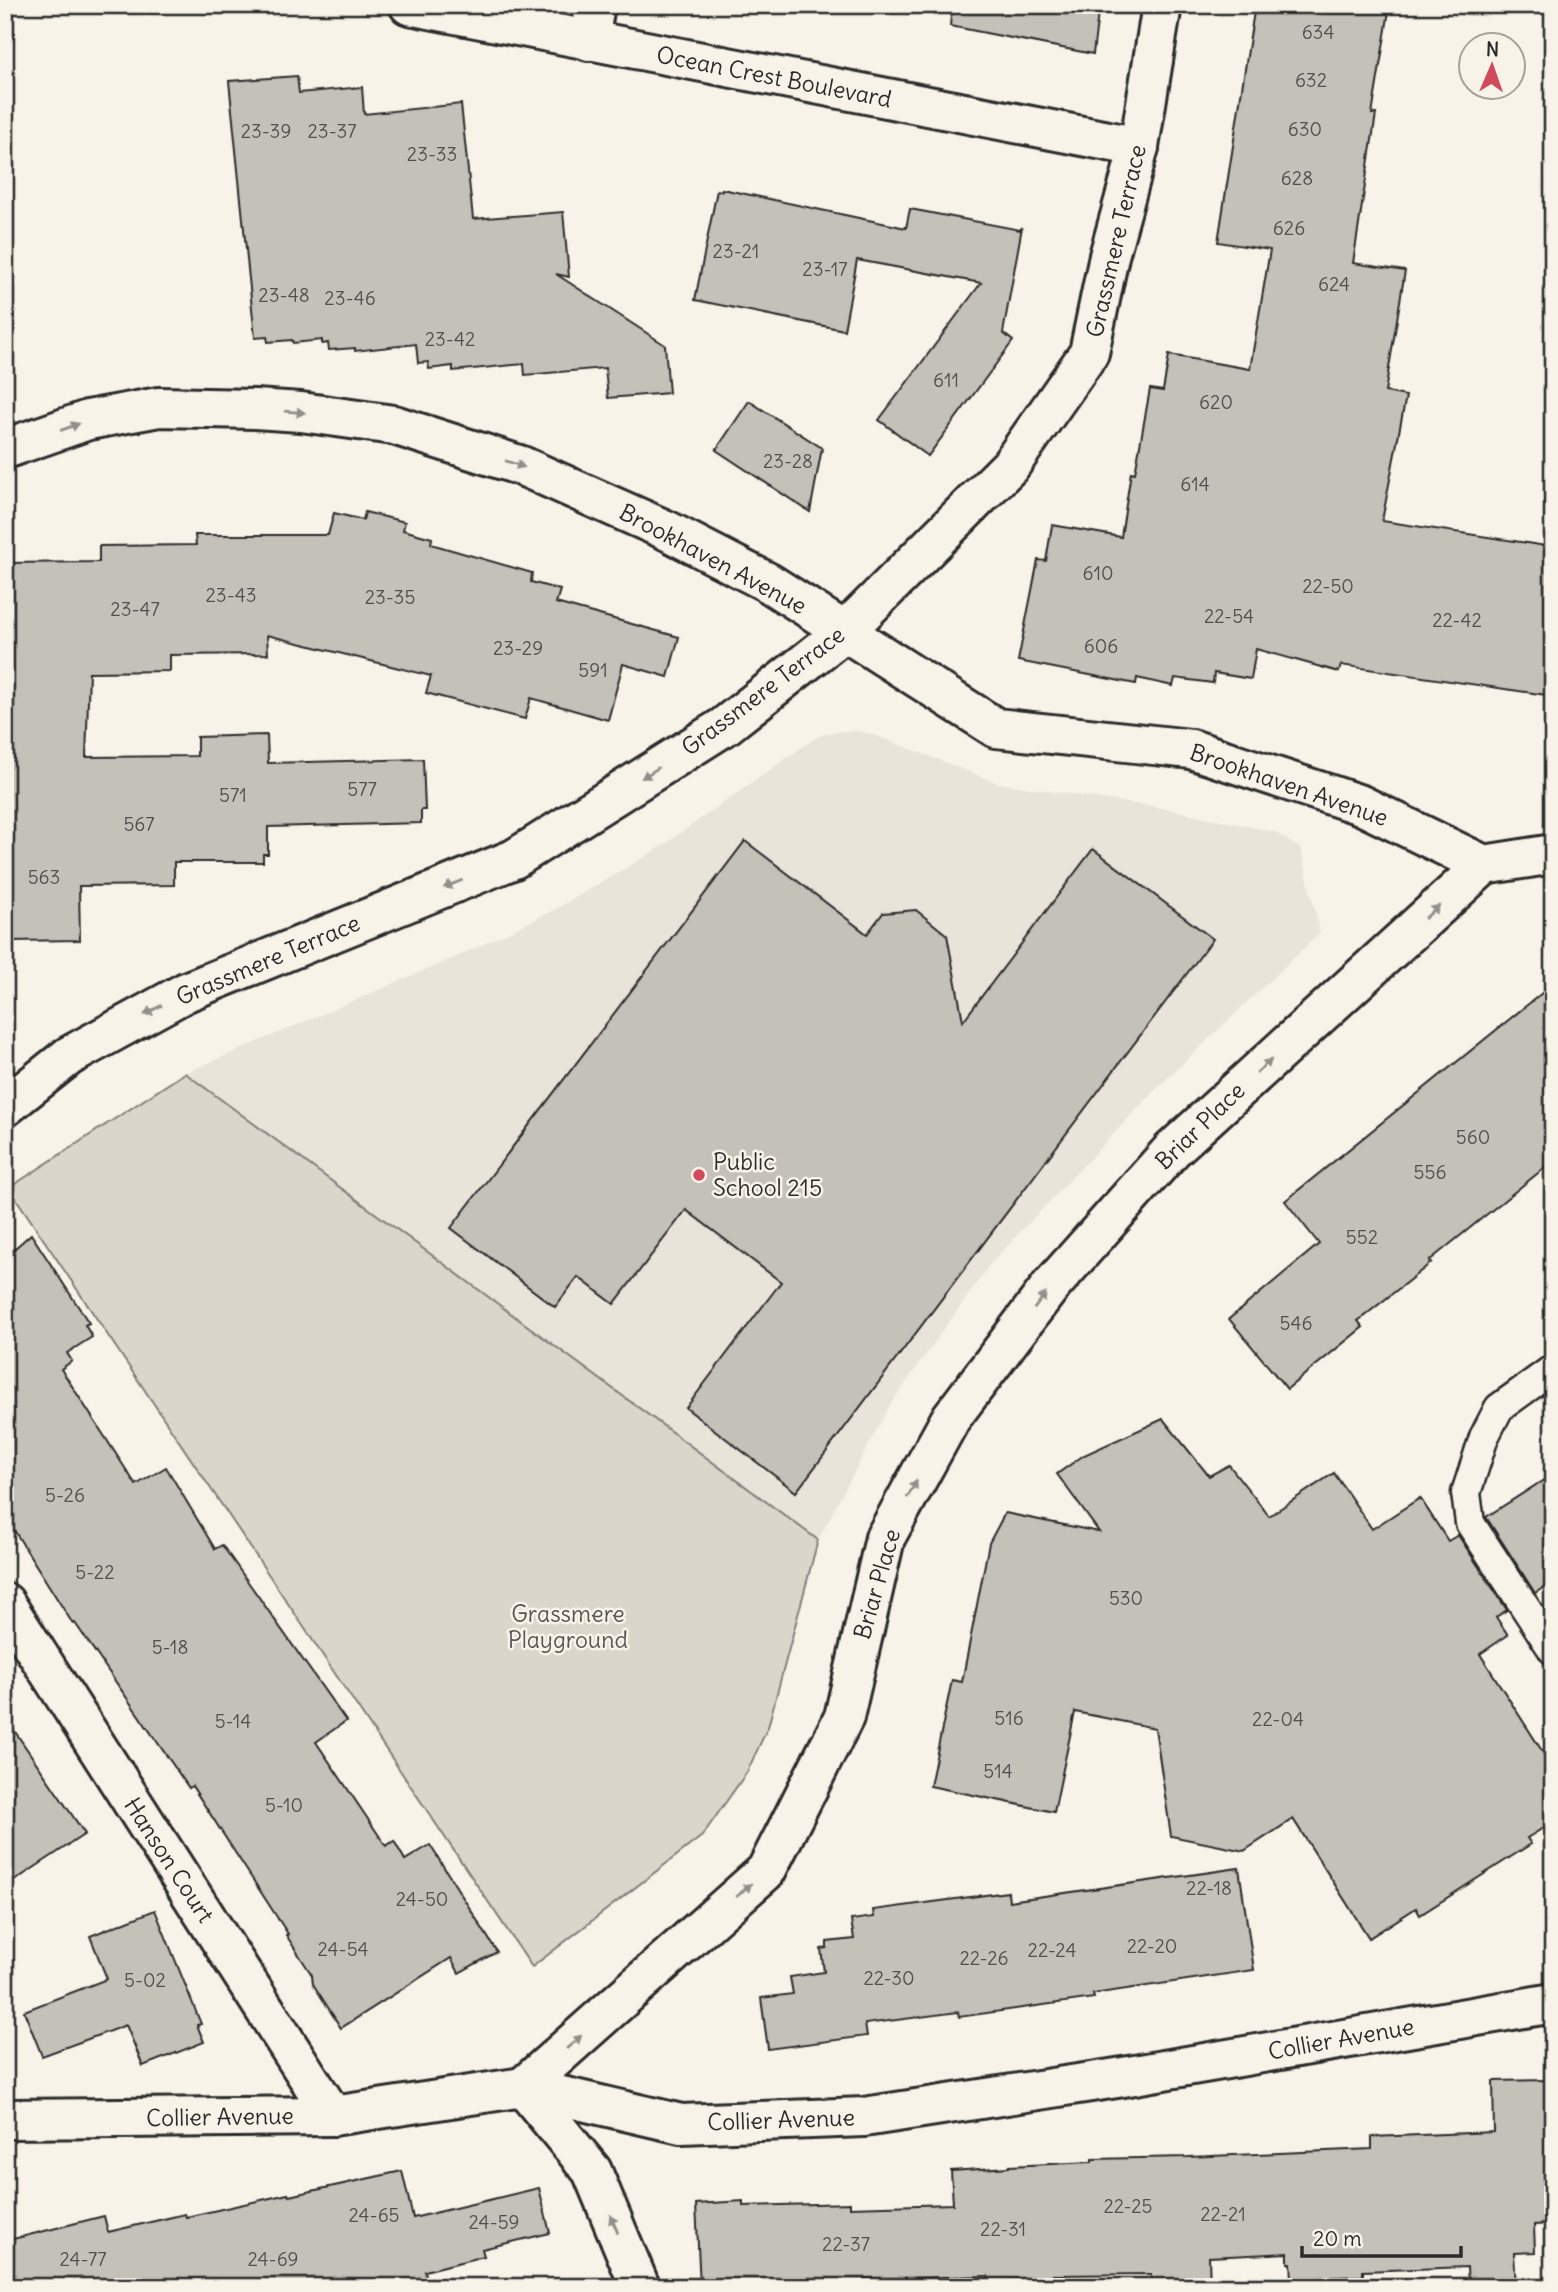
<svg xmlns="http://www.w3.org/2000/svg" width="1558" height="2292" font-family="Delius,sans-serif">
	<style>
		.built { fill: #e8e4da }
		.green { fill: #dad6cc; stroke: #82807c; stroke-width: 2 }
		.building { fill: #c4c1b9; stroke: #2b2b2b; stroke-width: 2 }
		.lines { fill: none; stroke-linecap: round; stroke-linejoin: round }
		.lane-casing { stroke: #2b2b2b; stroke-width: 33 }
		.street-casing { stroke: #2b2b2b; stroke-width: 44 }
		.lane { stroke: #f7f3e8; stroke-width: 28 }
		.street { stroke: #f7f3e8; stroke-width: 38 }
		.oneway { fill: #918f8a }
		.poi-dot { fill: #d1495b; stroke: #f7f3e8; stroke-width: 2.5 }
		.labels { text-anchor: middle; stroke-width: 5; stroke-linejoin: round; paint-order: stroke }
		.number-label { font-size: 19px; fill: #51504e }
		.street-label { font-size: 23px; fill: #2b2b2b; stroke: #f7f3e8 }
		.poi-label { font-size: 23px; fill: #2b2b2b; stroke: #f7f3e8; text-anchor: start }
		.park-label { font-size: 23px; fill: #575653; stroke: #f7f3e8 }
	</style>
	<rect width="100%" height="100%" fill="#f7f3e8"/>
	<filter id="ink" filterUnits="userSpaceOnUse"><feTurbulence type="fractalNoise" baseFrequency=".0143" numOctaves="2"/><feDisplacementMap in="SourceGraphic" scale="14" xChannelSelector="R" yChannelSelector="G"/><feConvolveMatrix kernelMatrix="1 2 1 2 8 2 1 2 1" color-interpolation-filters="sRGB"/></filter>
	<g filter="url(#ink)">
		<path class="built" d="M843,731H860L880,737L998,783L1168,809L1275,832L1301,849L1320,933L1159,1086L991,1263L890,1405L818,1540L185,1073L465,953L554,910L658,849L818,736Z"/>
		<path class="green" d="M185,1073L818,1540L768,1727L747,1772L702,1836L532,1967L9,1188Z"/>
		<g class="building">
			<path d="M952,5H1099L1093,54L950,26Z"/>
			<path d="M1255,5H1390L1372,114H1376L1353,263L1405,271L1385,392L1406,396L1382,521L1553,547V696L1341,665L1339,672L1256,649L1251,679L1214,673L1213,683L1175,678L1173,686L1137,678L1136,684L1018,661L1038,560L1046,561L1052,525L1121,537L1131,472L1135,473L1150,389L1163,391L1169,355L1250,369L1270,250L1218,242Z"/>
			<path d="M297,76L299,93L362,87L364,114L461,104L473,219L563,212L569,277L556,274L665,345L669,393L608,398L605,368L525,375L524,364L453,371V366L429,369L428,362L418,363L416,344L355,351V348L329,350L328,343L322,344V340L293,343L292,340L268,342L267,337L255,338L229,81Z"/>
			<path d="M722,189L906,228L910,209L1020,230L1022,227L1003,333L1013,341L928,456L879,420L981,283L857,260L844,330L695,300L717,190L721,191Z"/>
			<path d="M749,401L822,448L810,512L716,450Z"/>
			<path d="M365,512L405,522L403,530L432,538L431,544L532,573L531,582L560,590L556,603L679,637L668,677L623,664L608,720L531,698L525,719L426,693L431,676L267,635L268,654L170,655V671L89,672L86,757L197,756V737L267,735L268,763L423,759L425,810H421V823L268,827V854H263V862H174V885L79,886L80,940L10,941L7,752H5V563L99,562V546L196,545L195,535H328L334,513L363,520Z"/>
			<path d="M745,841L867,934L883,913L916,910L947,935L963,1021L1093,849L1213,939L796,1492L686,1408L781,1282L686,1210L614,1304L578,1277L555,1307L451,1228Z"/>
			<path d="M1553,984V1161L1429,1261L1431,1263L1358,1321L1363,1327L1287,1389L1229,1319L1319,1244L1285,1201Z"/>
			<path d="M31,1234L89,1323L85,1325L92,1337L67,1353L72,1361L61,1369L136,1485L166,1467L215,1549L222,1545L346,1721L316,1742L386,1846L394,1841L405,1860L430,1845L497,1952L459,1973L451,1958L341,2028L313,1984L312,1975L286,1935L288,1934L192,1786L189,1788L75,1623L73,1624L5,1516V1257Z"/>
			<path d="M1163,1419L1209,1476L1229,1465L1269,1516L1334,1473L1372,1529L1420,1498L1448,1541L1458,1535L1507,1610L1496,1617L1508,1635L1480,1654L1553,1768V1822L1527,1838L1531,1844L1420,1915L1416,1908L1369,1938L1293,1819L1244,1851L1171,1836L1155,1728L1075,1712L1054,1812L930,1786L952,1680L962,1682L989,1543L1005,1513L1099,1532L1057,1474L1084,1455Z"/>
			<path d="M1553,1474V1582L1535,1593L1486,1517Z"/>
			<path d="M5,1717L85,1834L5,1887Z"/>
			<path d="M1239,1868L1254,1970L1093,1994L1094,1998L959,2017L958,2012L865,2024L867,2036L768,2049L761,1998L793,1994L790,1977L824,1972L821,1949L827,1948V1942L854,1939L851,1920L874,1917L873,1910L1008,1892L1009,1901Z"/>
			<path d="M155,1910L201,2024L197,2025L204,2042L143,2066L126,2025L42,2056L24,2011L107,1979L90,1936Z"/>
			<path d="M1553,2080V2224L1534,2225L1535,2252L1514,2253L1516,2287H1468L1467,2267L1363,2271V2276L1292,2279L1291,2263H1288V2253L1209,2257L1210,2287H1152L1151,2274L1053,2275V2277L989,2281L988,2276L864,2279L865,2287H700L696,2204L743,2201V2206L850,2203V2207L953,2204L951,2171L1009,2167V2166L1092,2162V2159L1188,2157L1372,2149V2137L1494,2132L1493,2081Z"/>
			<path d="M402,2171L413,2218L539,2188L550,2233L482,2249L484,2256L425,2271L428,2287H5V2241L104,2216L108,2232L185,2214L186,2217L288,2194L289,2196Z"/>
		</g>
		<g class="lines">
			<g class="lane-casing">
				<path id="lane" d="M1553,1369L1499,1408L1484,1437L1466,1493L1470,1523L1553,1650"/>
			</g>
			<g class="street-casing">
				<g id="street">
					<path d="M409,5L1139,147"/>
					<path d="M589,41L595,5"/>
					<path d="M5,449L88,420L159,407L255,409L301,412L394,425L522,466L666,530L769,583L996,728L1191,749L1361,805L1484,865L1553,854"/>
					<path d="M5,1107L69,1056L186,992L514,859L725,726L844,632L1010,466L1089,353L1109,256L1139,147L1162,5"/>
					<path d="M5,1603L333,2116"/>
					<path d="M5,2119L333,2116L523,2087L681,2124L864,2117L1117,2078L1553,2003"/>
					<path d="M640,2287L592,2171L523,2087L766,1871L844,1717L885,1538L951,1418L1050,1287L1172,1150L1484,865"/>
				</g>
			</g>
			<use href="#lane" class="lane"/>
			<use href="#street" class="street"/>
		</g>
		<defs><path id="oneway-solid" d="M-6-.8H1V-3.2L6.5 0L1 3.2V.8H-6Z" transform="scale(1.75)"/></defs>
		<g class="oneway">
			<use href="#oneway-solid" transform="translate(295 412) rotate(5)"/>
			<use href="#oneway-solid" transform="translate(70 427) rotate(-20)"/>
			<use href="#oneway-solid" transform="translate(515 464) rotate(19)"/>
			<use href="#oneway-solid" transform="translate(650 773) rotate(148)"/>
			<use href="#oneway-solid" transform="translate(453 884) rotate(158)"/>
			<use href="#oneway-solid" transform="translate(1432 912) rotate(-42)"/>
			<use href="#oneway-solid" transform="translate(153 1010) rotate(151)"/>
			<use href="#oneway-solid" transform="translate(1264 1066) rotate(-42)"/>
			<use href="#oneway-solid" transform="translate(1040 1301) rotate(-53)"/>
			<use href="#oneway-solid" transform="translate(912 1489) rotate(-61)"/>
			<use href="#oneway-solid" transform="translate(744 1890) rotate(-42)"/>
			<use href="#oneway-solid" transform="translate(574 2042) rotate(-42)"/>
			<use href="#oneway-solid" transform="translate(614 2224) rotate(-113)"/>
		</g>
	</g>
	<circle class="poi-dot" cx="699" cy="1175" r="7"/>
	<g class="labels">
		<g class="number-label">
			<text x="1318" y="39">634</text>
			<text x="1311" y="87">632</text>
			<text x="1305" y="136">630</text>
			<text x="266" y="138">23-39</text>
			<text x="332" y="138">23-37</text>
			<text x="432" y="161">23-33</text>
			<text x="1297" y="185">628</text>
			<text x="1289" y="235">626</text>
			<text x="736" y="258">23-21</text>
			<text x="825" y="276">23-17</text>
			<text x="1334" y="291">624</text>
			<text x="284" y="302">23-48</text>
			<text x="350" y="305">23-46</text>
			<text x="450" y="346">23-42</text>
			<text x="946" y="387">611</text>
			<text x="1216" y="409">620</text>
			<text x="788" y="468">23-28</text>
			<text x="1195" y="491">614</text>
			<text x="1098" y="580">610</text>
			<text x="1328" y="593">22-50</text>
			<text x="231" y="602">23-43</text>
			<text x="390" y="604">23-35</text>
			<text x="135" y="616">23-47</text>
			<text x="1229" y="623">22-54</text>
			<text x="1457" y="627">22-42</text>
			<text x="1101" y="653">606</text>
			<text x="518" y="655">23-29</text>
			<text x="593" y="677">591</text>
			<text x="362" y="796">577</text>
			<text x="233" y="802">571</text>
			<text x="139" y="831">567</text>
			<text x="44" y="884">563</text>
			<text x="1473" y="1144">560</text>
			<text x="1430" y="1179">556</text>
			<text x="1362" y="1244">552</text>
			<text x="1296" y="1330">546</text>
			<text x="65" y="1502">5-26</text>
			<text x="95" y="1579">5-22</text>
			<text x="1126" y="1605">530</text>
			<text x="170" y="1654">5-18</text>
			<text x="1009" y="1725">516</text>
			<text x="1278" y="1726">22-04</text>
			<text x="233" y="1728">5-14</text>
			<text x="998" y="1778">514</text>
			<text x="284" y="1812">5-10</text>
			<text x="1209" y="1895">22-18</text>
			<text x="422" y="1906">24-50</text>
			<text x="1152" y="1953">22-20</text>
			<text x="343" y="1956">24-54</text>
			<text x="1052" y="1957">22-24</text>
			<text x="984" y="1965">22-26</text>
			<text x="889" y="1985">22-30</text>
			<text x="145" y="1987">5-02</text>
			<text x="1128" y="2213">22-25</text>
			<text x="1223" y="2221">22-21</text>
			<text x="374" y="2222">24-65</text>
			<text x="494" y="2229">24-59</text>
			<text x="1003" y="2236">22-31</text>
			<text x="846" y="2251">22-37</text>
			<text x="83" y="2266">24-77</text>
			<text x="273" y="2266">24-69</text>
		</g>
		<g class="street-label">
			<text transform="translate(774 77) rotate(11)" y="8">Ocean Crest Boulevard</text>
			<text transform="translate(1116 241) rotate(-77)" y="8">Grassmere Terrace</text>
			<text transform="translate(713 559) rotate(28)" y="8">Brookhaven Avenue</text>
			<text transform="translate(763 691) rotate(-37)" y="8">Grassmere Terrace</text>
			<text transform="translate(1289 785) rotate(19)" y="8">Brookhaven Avenue</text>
			<text transform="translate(268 960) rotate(-23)" y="8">Grassmere Terrace</text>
			<text transform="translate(1200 1126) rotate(-44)" y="8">Briar Place</text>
			<text transform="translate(877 1584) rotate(-74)" y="8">Briar Place</text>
			<text transform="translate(169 1860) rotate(57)" y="8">Hanson Court</text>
			<text transform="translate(1341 2039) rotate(-10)" y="8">Collier Avenue</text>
			<text transform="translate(220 2117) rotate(-1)" y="8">Collier Avenue</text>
			<text transform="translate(781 2120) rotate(-2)" y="8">Collier Avenue</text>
		</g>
		<g class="poi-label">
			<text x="713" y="1170">Public<tspan x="713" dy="26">School 215</tspan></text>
		</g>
		<g class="park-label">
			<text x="568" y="1622">Grassmere<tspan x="568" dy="26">Playground</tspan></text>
		</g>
	</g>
	<rect width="1558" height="2292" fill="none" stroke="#f7f3e8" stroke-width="28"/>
	<rect x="14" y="14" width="1530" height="2264" fill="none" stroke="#2b2b2b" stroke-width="2.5" filter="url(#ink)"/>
	<g transform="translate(1492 66) rotate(2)"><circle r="33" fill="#f7f3e8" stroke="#a5a39c" stroke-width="2"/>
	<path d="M0-5L12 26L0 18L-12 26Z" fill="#d1495b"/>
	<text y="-10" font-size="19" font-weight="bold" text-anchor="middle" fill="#2b2b2b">N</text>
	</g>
	<path d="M1302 2246v10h159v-10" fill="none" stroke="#2b2b2b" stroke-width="3.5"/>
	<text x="1313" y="2246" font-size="21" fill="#2b2b2b" stroke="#f7f3e8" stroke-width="5" paint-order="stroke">20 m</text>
</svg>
